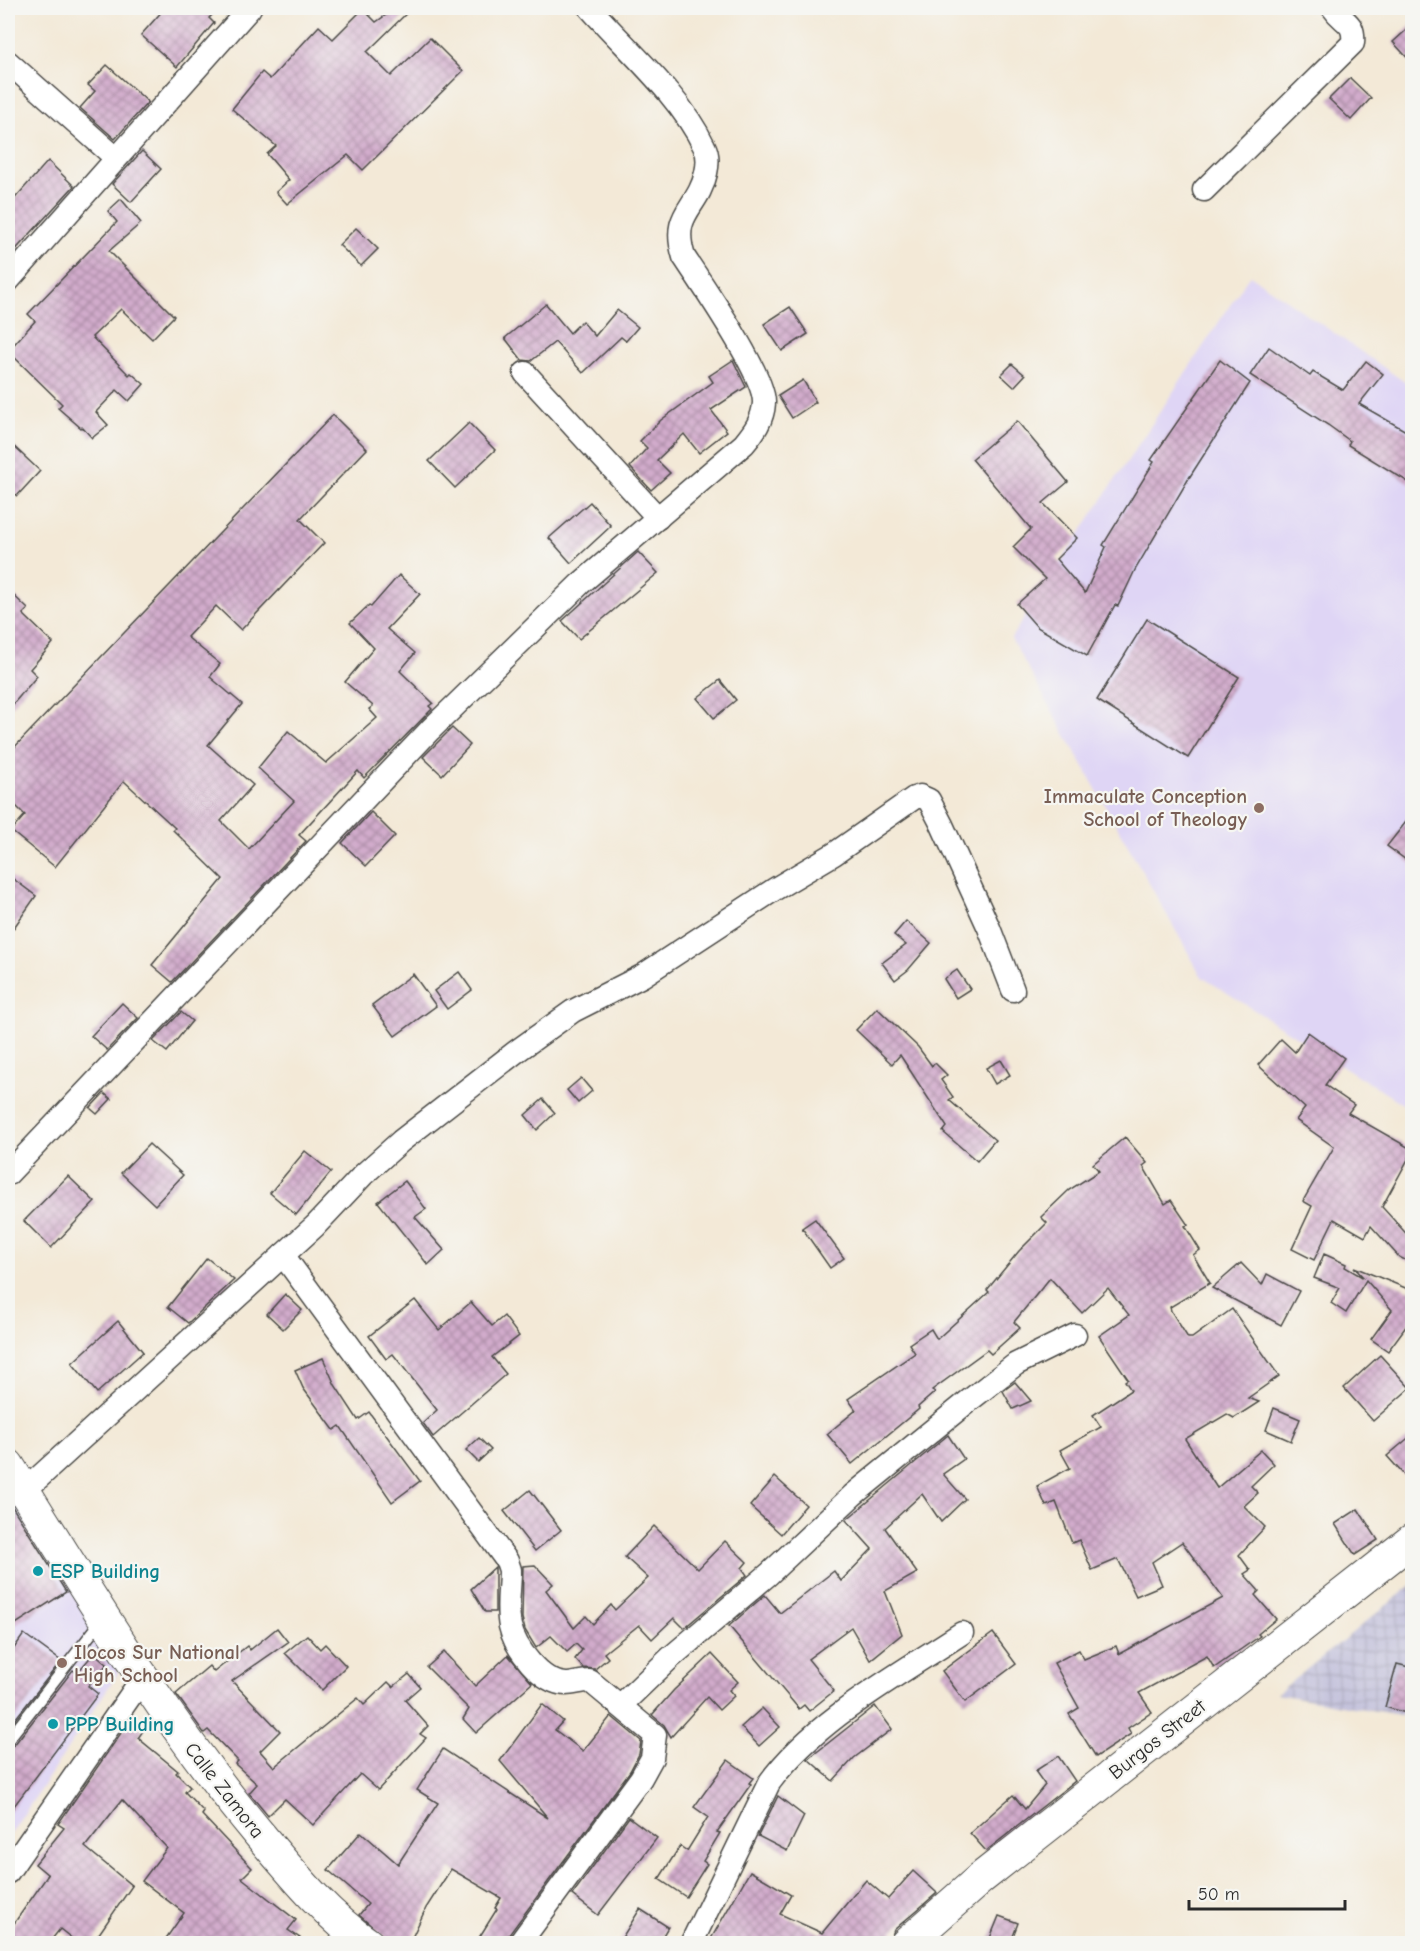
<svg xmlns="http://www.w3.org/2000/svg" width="1420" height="1951" font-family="'Comic Neue',sans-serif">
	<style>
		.built { fill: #dfd5f5 }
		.industrial { fill: url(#industrial-grid) }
		.building { fill: url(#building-cross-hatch) }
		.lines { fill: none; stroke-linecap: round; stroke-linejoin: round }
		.lane-casing { stroke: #494845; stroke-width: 13 }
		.street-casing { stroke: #494845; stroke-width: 25 }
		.secondary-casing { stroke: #494845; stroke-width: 34 }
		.lane { stroke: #fff; stroke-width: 10 }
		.street { stroke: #fff; stroke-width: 22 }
		.secondary { stroke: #fff; stroke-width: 32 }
		.education-dot { fill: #8d6e63; stroke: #f6f6f2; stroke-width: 2 }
		.culture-dot { fill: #0f9aa8; stroke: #f6f6f2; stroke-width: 2 }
		.labels { text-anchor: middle; stroke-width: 4.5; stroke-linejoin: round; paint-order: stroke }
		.education-label { font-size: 20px; font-weight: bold; fill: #785e54; stroke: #f6f6f2; text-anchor: end }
		.culture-label { font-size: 20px; font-weight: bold; fill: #0d838f; stroke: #f6f6f2; text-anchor: start }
		.street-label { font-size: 20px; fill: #2b2b2b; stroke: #f6f6f2 }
	</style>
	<defs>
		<pattern id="industrial-grid" width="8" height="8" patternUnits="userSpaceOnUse" patternTransform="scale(1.5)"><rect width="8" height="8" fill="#c3c1db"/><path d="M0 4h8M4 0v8" fill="none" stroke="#a8a6bc"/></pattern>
		<pattern id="building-cross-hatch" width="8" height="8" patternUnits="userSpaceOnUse" patternTransform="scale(1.5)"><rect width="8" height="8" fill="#d2accc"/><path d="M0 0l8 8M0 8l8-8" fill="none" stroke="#ab8ca6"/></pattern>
	</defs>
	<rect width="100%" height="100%" fill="#f6f6f2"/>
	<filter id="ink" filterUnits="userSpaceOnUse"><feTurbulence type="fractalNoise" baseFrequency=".0167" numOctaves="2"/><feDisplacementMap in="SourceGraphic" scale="12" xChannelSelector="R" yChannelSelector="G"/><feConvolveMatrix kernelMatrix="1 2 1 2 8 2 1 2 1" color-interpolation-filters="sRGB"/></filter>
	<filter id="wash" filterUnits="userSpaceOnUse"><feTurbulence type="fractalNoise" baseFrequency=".008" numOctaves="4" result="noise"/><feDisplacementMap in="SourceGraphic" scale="24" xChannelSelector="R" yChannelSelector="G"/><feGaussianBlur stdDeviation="1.35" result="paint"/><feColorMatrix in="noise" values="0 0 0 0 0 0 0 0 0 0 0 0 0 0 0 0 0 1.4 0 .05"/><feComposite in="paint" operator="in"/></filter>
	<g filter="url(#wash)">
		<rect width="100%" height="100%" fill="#f3e9d7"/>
		<g class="built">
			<path d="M1250,275L1412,387V1110L1202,977L1011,638Z"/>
			<path d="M8,1491L114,1654L118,1673L8,1838Z"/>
		</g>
		<path class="industrial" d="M1412,1585V1717L1276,1694Z"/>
		<g id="blocks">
			<g class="building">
				<path d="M165,8H219L209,18L214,23L177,67L141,35Z"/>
				<path d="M396,8L411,9L367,52L391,76L430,38L463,71L363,170L348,155L287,204L276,192L289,180L267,154L276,146L232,109L262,72L270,79L319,26L333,39L363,9L376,22Z"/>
				<path d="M1413,24V64L1393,42Z"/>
				<path d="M107,65L148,102L115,139L80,108L95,91L88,85Z"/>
				<path d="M1350,78L1371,98L1351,120L1329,99Z"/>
				<path d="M142,151L161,169L131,202L112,184Z"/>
				<path d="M48,161L74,186L8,258V206Z"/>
				<path d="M121,199L141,223L109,251L174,316L152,339L121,309L92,337L129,375L131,373L144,384L129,401L117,390L96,412L108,425L92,438L82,427L81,428L58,408L62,404L8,351L35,321L28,314L117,222L108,211Z"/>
				<path d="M356,228L378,249L361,266L339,245Z"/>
				<path d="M546,304L570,333L582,321L595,336L617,310L638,327L626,341L621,337L583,373L555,342L531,361L522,360L505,338Z"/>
				<path d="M790,307L808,334L782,351L764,324Z"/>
				<path d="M1269,347L1310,376L1313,372L1343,390L1366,361L1383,374L1359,404L1413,435V485L1348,445L1350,441L1328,425L1250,375Z"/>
				<path d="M733,360L746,387L711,410L727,431L699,453L684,434L657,460L670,473L651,490L630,467L647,448L640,441L661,420L713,382L709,376Z"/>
				<path d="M1220,360L1250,383L1189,478L1135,570L1118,606L1115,605L1087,656L1037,627L1017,604L1045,579L1013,547L1031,529L972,459L1017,421L1068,482L1043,503L1077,538L1056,559L1085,593L1106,547L1103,545L1154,462L1151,460Z"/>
				<path d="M1012,364L1025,375L1014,387L1001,375Z"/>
				<path d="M803,380L816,402L792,418L778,396Z"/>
				<path d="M333,415L367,449L300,519L324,543L241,630L216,606L187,637L220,664L210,677L242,704L208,745L253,785L221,821L249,849L294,801L258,768L288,731L326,763L377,718L369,709L373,706L345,682L374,648L350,623L369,605L371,607L399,575L420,594L387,629L415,653L400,671L433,703L429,706L432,709L364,778L358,771L299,835L306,841L172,982L152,965L223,879L173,830L175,828L124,781L55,867L11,831L25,815L8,798V754Z"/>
				<path d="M469,423L495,450L455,488L429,461Z"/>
				<path d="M8,441L40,471L17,496L8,488Z"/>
				<path d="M590,502L611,526L571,563L549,538Z"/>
				<path d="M638,552L658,573L579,639L562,621Z"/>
				<path d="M8,590L28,609L23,614L53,643L30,669L37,676L8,710Z"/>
				<path d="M1147,619L1239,677L1188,758L1097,700Z"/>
				<path d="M720,680L736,700L714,718L697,698Z"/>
				<path d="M452,728L470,745L442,775L423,757Z"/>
				<path d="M371,812L395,836L366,866L342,843Z"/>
				<path d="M1413,813V865L1387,846Z"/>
				<path d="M8,875L36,896L8,936Z"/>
				<path d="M906,921L931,943L908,970L895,980L882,963L906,945L894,935Z"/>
				<path d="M957,970L970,989L956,998L944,979Z"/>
				<path d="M459,972L472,990L447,1009L434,991Z"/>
				<path d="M413,974L436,1006L395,1036L372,1005Z"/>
				<path d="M122,1003L138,1018L107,1050L91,1036Z"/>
				<path d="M877,1008L918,1047L932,1066L935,1063L947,1075L941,1080L953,1097L949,1100L995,1140L977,1161L943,1132L947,1127L900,1055L892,1064L856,1030Z"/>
				<path d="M181,1012L192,1021L167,1052L153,1041Z"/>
				<path d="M1308,1032L1344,1058L1325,1085L1354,1105L1348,1113L1413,1150L1382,1207L1413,1241V1264L1399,1257L1371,1226L1365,1237L1334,1219L1314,1260L1292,1249L1312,1206L1303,1201L1334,1147L1296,1120L1305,1108L1258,1065L1281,1039L1295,1052Z"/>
				<path d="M1001,1060L1010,1075L995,1084L986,1068Z"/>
				<path d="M581,1078L592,1091L578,1103L567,1090Z"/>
				<path d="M104,1093L111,1099L97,1114L90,1108Z"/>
				<path d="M543,1099L555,1113L537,1130L525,1115Z"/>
				<path d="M1125,1137L1147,1163L1143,1166L1165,1204L1171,1200L1188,1225L1185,1226L1200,1250L1193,1255L1210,1283L1170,1307L1171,1311L1188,1338H1192L1232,1309L1279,1376L1248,1398L1259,1402L1234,1418L1227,1414L1185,1439L1217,1488L1261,1450L1274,1464L1251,1486L1258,1493L1244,1506L1265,1527L1239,1555L1250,1570L1244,1574L1259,1591L1255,1595L1276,1619L1258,1634L1260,1636L1214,1668L1207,1656L1139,1693L1152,1712L1128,1728L1131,1734L1096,1757L1069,1714L1079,1708L1054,1663L1079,1650L1084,1659L1116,1646L1119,1654L1223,1598L1182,1542L1152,1562L1162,1585L1136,1596L1118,1559L1092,1570L1079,1540L1072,1543L1056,1502L1046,1506L1037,1486L1070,1468L1060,1450L1101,1427L1093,1415L1131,1390L1125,1381L1128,1379L1099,1336L1129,1315L1108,1288L1082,1313L1050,1278L1014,1322L1020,1328L991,1354L987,1350L932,1390L935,1392L918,1407L919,1409L852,1464L827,1434L856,1410L848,1399L915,1353L909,1344L931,1329L937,1339L989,1292L987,1290L1019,1251L1047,1223L1041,1217L1069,1190L1099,1171L1093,1164Z"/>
				<path d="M149,1144L183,1175L155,1205L121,1173Z"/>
				<path d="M305,1151L331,1172L296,1215L270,1193Z"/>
				<path d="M68,1176L95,1202L51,1248L24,1221Z"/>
				<path d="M405,1181L426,1209L415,1217L444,1250L428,1265L378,1202Z"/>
				<path d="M815,1219L844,1258L830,1268L802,1228Z"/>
				<path d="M1324,1254L1346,1264L1345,1267L1364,1278L1354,1267L1413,1291V1317L1388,1351L1371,1339L1392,1310L1366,1280L1346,1313L1331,1303L1340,1288L1314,1278Z"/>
				<path d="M207,1258L234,1280L188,1323L168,1307Z"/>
				<path d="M1241,1263L1262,1285L1267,1274L1299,1291L1281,1325L1212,1288Z"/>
				<path d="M285,1294L302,1310L283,1329L267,1314Z"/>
				<path d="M415,1300L439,1330L471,1302L492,1326L504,1316L519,1336L492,1357L506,1374L433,1437L423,1423L437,1410L393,1354L386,1359L369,1336Z"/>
				<path d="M118,1321L143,1352L97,1393L72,1363Z"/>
				<path d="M1380,1355L1410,1388L1373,1421L1344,1388Z"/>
				<path d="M323,1358L335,1385L358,1420L369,1412L420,1481L392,1502L340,1426L334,1430L303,1388L295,1370Z"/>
				<path d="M1015,1382L1031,1401L1013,1409L1003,1391Z"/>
				<path d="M1274,1408L1300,1419L1291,1441L1266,1430Z"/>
				<path d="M1413,1434V1485L1387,1456Z"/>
				<path d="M948,1435L964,1459L943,1474L965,1499L941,1522L922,1494L885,1528L917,1573L885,1591L902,1634L870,1660L851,1627L808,1659L834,1691L809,1711L804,1705L799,1709L729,1626L765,1595L780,1613L834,1571L841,1581L872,1549L846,1520Z"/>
				<path d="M479,1438L491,1450L478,1462L466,1450Z"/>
				<path d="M775,1477L806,1505L781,1534L750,1506Z"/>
				<path d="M530,1490L561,1530L535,1551L504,1511Z"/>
				<path d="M8,1500L66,1592L8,1629Z"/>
				<path d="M1358,1509L1378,1540L1355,1555L1335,1524Z"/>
				<path d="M654,1526L698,1569L725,1541L747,1562L742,1568L747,1575L684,1628L674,1618L652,1639L639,1625L604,1653L608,1658L595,1669L583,1668L575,1659L582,1650L576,1644L567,1652L551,1636L536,1648L525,1630L522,1618L523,1566L535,1565L553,1584L546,1590L574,1628L586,1616L593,1624L611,1605L615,1610L648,1578L625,1557Z"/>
				<path d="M495,1567V1612H485L471,1589Z"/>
				<path d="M277,1628L288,1642L232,1681L280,1731L260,1751L274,1767L358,1698L364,1705L388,1682L393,1687L409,1674L420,1687L405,1700L428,1726L420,1734L426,1738L378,1790L360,1774L313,1825L285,1799L268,1816L249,1793L257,1784L235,1764L238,1761L208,1730L204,1733L176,1694L209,1666L214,1672L247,1646L250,1650Z"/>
				<path d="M993,1633L1016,1664L965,1702L942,1671Z"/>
				<path d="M24,1634L61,1661L8,1728V1657Z"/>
				<path d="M307,1635L320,1649L325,1644L346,1666L322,1690L285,1653Z"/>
				<path d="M444,1652L475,1686L508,1655L532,1683L476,1733L463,1719L469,1709L427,1667Z"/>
				<path d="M94,1653L107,1664L88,1686L98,1694L8,1814V1747L14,1745L73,1670L77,1673Z"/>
				<path d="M712,1654L738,1682L729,1690L734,1696L719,1710L707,1697L671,1737L664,1725L652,1715L674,1690Z"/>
				<path d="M1397,1664L1413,1668V1715L1385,1707Z"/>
				<path d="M542,1704L563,1721L555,1730L583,1751L611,1716L641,1741L639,1754L630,1771L508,1936L506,1944H475L497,1909L495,1908L501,1898L451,1869L426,1908L409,1944H392L359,1915L368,1904L328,1870L361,1832L398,1864L438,1803L417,1790L443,1749L548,1818L500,1761Z"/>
				<path d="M875,1706L892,1729L854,1758L833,1781L808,1759Z"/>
				<path d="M762,1708L780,1727L759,1746L741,1727Z"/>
				<path d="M130,1720L143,1731L138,1738L178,1771L176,1773L190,1787L185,1792L204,1812L202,1815L252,1868L242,1878L296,1920L288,1930L309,1944H162L184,1913L142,1881L167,1848L122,1800L85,1847L132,1886L92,1944H79L60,1929L48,1944H8V1932L48,1875L35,1864L64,1828L58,1824Z"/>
				<path d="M1058,1756L1075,1781L986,1851L970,1833L1013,1795L1025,1809L1045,1785L1035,1771Z"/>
				<path d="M728,1760L753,1778L749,1783L751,1784L717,1832L720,1833L703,1861L707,1864L686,1897L659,1879L680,1846L687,1851L708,1817L694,1807Z"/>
				<path d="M778,1796L804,1816L787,1851L758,1836Z"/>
				<path d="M629,1817L657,1838L598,1915L572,1895Z"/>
				<path d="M750,1871L791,1895L780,1914L822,1933L866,1880L888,1899L913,1871L937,1893L894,1930L889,1944H708Z"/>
				<path d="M640,1909L668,1927L658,1944H618Z"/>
				<path d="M999,1916L1018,1923L1010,1944L990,1938Z"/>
			</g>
		</g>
	</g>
	<g filter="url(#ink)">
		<use href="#blocks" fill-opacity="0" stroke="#494845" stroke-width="1.5"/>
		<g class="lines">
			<g class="lane-casing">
				<path id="lane" d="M8,1740L102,1620"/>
			</g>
			<g class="street-casing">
				<g id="street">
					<path d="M8,62L116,158"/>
					<path d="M1204,190L1353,43C1355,21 1344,24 1333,8"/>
					<path d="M8,281L250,8"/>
					<path d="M525,373L658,518"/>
					<path d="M8,1174L430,730L580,584L744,444C754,432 763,420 764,403C765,375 702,284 684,257C670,212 698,210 706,173C708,164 708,153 704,146C680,95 627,50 590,8"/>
					<path d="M283,1255L507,1561L510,1570C510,1588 506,1608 510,1626C515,1648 541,1683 566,1684C574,1684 581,1681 590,1681L655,1735L652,1758L641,1778L519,1944"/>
					<path d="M24,1491L315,1226L364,1174L401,1141L517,1051L573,1011L642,976L775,889L834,854L914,798L920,796L929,800L942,825L989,928L1013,990"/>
					<path d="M621,1705L670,1658L769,1574L853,1495L966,1403L1016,1364L1075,1335"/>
					<path d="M8,1872L142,1679"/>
					<path d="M691,1944L769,1783C815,1720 897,1676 962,1633"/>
				</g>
			</g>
			<g class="secondary-casing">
				<g id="secondary">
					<path d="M8,1465C87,1591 163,1719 259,1834C292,1873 326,1915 368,1944"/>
					<path d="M906,1944L981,1878L1412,1540"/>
				</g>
			</g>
			<use href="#lane" class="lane"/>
			<use href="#street" class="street"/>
			<use href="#secondary" class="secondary"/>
		</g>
	</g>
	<g class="education-dot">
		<circle cx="1259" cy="808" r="6"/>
		<circle cx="62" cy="1663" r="6"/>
	</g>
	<g class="culture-dot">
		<circle cx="38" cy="1571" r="6"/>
		<circle cx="53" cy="1724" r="6"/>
	</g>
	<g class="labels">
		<g class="education-label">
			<text x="1247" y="803">Immaculate Conception<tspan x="1247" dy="23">School of Theology</tspan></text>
			<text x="74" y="1659" text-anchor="start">Ilocos Sur National<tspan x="74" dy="23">High School</tspan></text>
		</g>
		<g class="culture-label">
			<text x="50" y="1578">ESP Building</text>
			<text x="65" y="1731">PPP Building</text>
		</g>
		<g class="street-label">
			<text transform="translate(1157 1739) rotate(-38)" y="7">Burgos Street</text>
			<text transform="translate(225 1790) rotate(52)" y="7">Calle Zamora</text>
		</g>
	</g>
	<rect width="1420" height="1951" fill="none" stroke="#f6f6f2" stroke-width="30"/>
	<path d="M1189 1900v9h156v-9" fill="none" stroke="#2b2b2b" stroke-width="3"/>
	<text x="1198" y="1900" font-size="18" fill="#2b2b2b" stroke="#f6f6f2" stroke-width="4.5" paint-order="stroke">50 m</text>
</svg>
